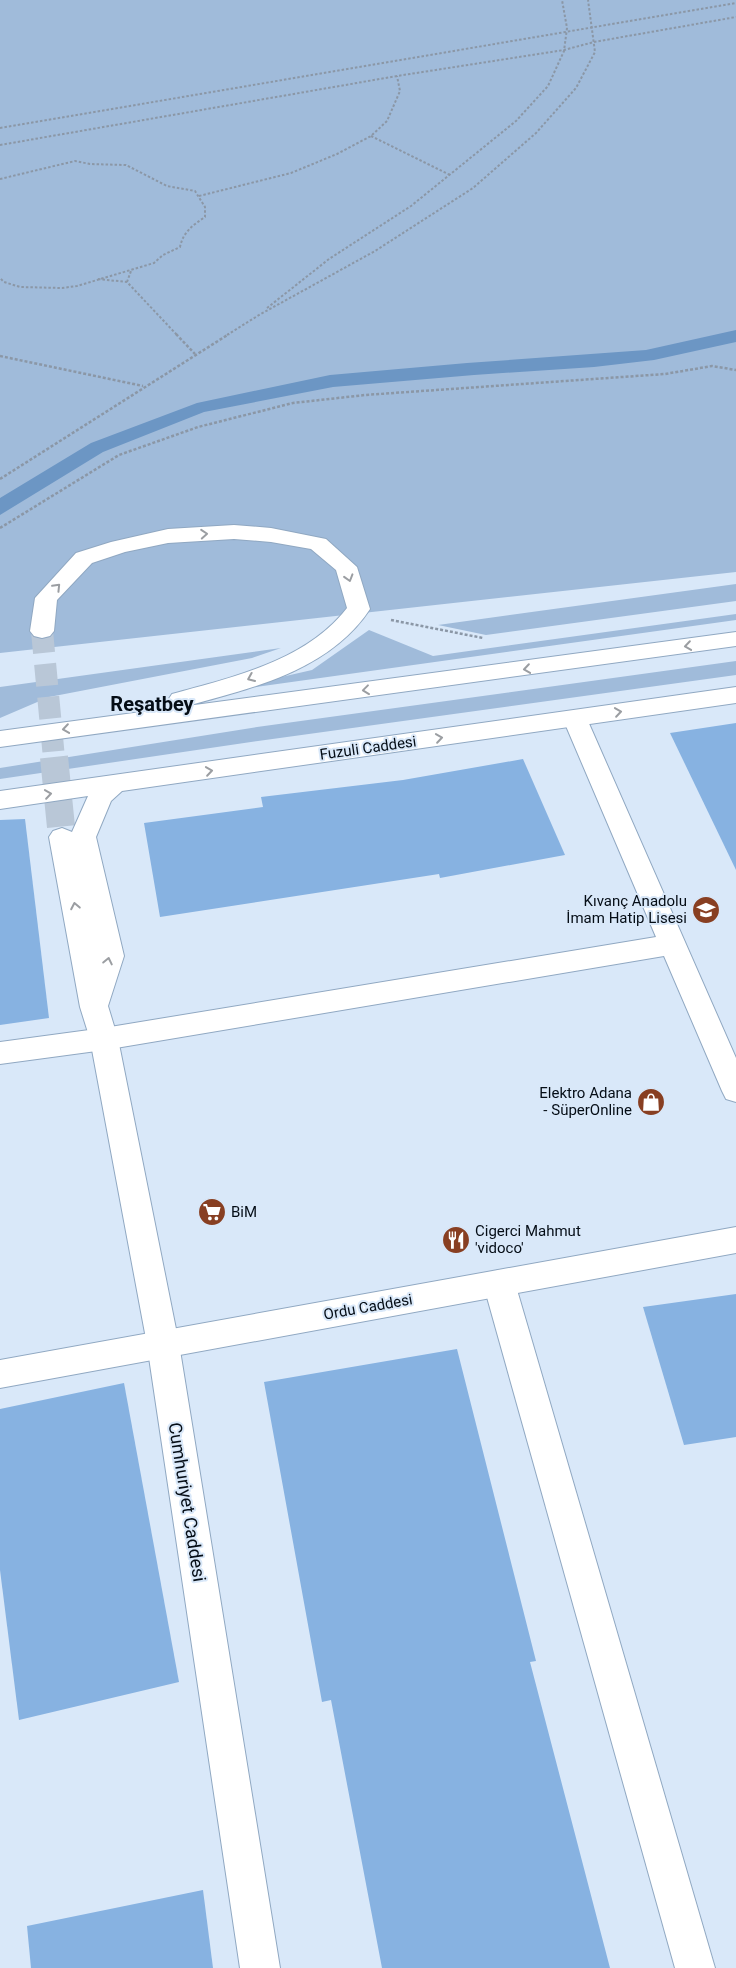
<svg xmlns="http://www.w3.org/2000/svg" width="736" height="1968" font-family="Roboto,sans-serif">
	<style>
		.green { fill: #a0bbda }
		.water { fill: #6c96c4 }
		.building { fill: #87b2e1 }
		.lines { fill: none; stroke-linecap: round; stroke-linejoin: round }
		.secondary-tunnel-far1 { stroke: #b9c7d7; stroke-width: 22; stroke-dasharray: 22 11; stroke-linecap: butt }
		.secondary-tunnel { stroke: #b9c7d7; stroke-width: 28; stroke-dasharray: 28 14; stroke-linecap: butt }
		.minor-casing { stroke: #90a8c2; stroke-width: 2 }
		.tertiary-casing { stroke: #90a8c2; stroke-width: 2 }
		.secondary-casing { stroke: #90a8c2; stroke-width: 2 }
		.path-far1 { stroke: #8b97a6; stroke-width: 2; stroke-dasharray: 2.5 2; stroke-linecap: butt }
		.path { stroke: #8b97a6; stroke-width: 2.5; stroke-dasharray: 3 2; stroke-linecap: butt }
		.minor { fill: #fff; fill-rule: evenodd }
		.tertiary { fill: #fff; fill-rule: evenodd }
		.secondary { fill: #fff; fill-rule: evenodd }
		.oneway { stroke: #9b9ea2 }
		.labels { text-anchor: middle; stroke-width: 4; stroke-linejoin: round; paint-order: stroke }
		.street-label { font-size: 15px; fill: #050d16; stroke: #d9e8f9 }
		.poi-label { font-size: 15px; fill: #050d16; stroke: #d9e8f9; text-anchor: end }
		.near-street-label { font-size: 18px; fill: #050d16; stroke: #d9e8f9 }
		.district-label { font-size: 20px; font-weight: bold; fill: #050d16; stroke: #d9e8f9 }
	</style>
	<rect width="100%" height="100%" fill="#d9e8f9"/>
	<g class="green">
		<path d="M0,0H736V572L0,653Z"/>
		<path d="M736,584V601L486,635L438,625Z"/>
		<path d="M736,614V620L212,693L312,670L369,630L433,656Z"/>
		<path d="M281,648L252,658L49,697L0,718V687Z"/>
		<path d="M736,661V675L258,741L0,779V768L257,727Z"/>
	</g>
	<path class="water" d="M736,330V342L654,360L594,367L474,375L333,387L204,412L103,452L0,515V498L91,443L197,403L330,375L467,363L646,350Z"/>
	<g class="building">
		<path d="M736,723V870L670,733Z"/>
		<path d="M523,759L565,855L440,878L439,874L160,917L144,823L263,807L261,797L403,780Z"/>
		<path d="M25,819L49,1018L0,1025V820Z"/>
		<path d="M736,1294V1437L684,1445L643,1307Z"/>
		<path d="M457,1349L536,1661L530,1662L610,1968H382L331,1700L322,1702L264,1382Z"/>
		<path d="M124,1383L179,1682L19,1720L0,1570V1409Z"/>
		<path d="M203,1890L213,1968H31L27,1926Z"/>
	</g>
	<g class="lines">
		<path class="secondary-tunnel-far1" d="M42,631L54,758"/>
		<path class="secondary-tunnel" d="M54,757L62,837"/>
		<g class="minor-casing">
			<g id="minor">
				<path d="M575,711L584,713L587,719L736,1058V1102L726,1099L722,1091L664,956L104,1050L0,1064V1042L104,1028L656,937L563,719L566,713Z"/>
				<path d="M499,1270L510,1274L515,1283L715,1968H675L483,1283L488,1274Z"/>
			</g>
		</g>
		<g class="tertiary-casing">
			<path id="tertiary" d="M736,1227V1253L0,1388V1360Z"/>
		</g>
		<g class="secondary-casing">
			<g id="secondary">
				<path d="M234,525L271,528L326,539L357,567L370,609C330,670 253,688 187,706L736,632V646L0,747V731L178,707L172,706L168,700L172,694C233,677 306,661 347,608L336,570L311,549L271,542L234,539L168,543L125,552L92,563L57,600L54,631L50,636L42,638L34,636L30,631L35,598L76,553L111,542L168,529Z"/>
				<path d="M736,687V703L122,791L111,801L96,837L124,956L108,1006L118,1039L179,1344L280,1968H240L147,1344L90,1039L80,1007L49,837L53,831L62,828L72,832L88,796L0,809V791Z"/>
			</g>
		</g>
		<g class="path-far1">
			<path d="M0,128L736,3"/>
			<path d="M371,136L450,175"/>
			<path d="M0,145L397,76L564,50L594,42L736,17"/>
			<path d="M0,179L75,161L90,164L126,165L167,186L195,191L205,207V217C193,225 183,232 180,247L163,255L154,263L77,286L62,288L20,287L4,282L0,278"/>
			<path d="M199,196L291,173L337,154L371,136L387,121L400,91L397,76"/>
			<path d="M98,279L127,282L177,335"/>
			<path d="M127,282L131,271"/>
			<path d="M267,308L329,259L411,206L516,121L548,86L564,51L567,28L562,0"/>
			<path d="M227,335L259,315L375,251L473,188L536,133L576,88L595,52L588,0"/>
		</g>
		<g class="path">
			<path d="M176,334L195,354"/>
			<path d="M0,356L143,386"/>
			<path d="M0,479L229,334"/>
			<path d="M0,528L119,455L198,427L293,403L365,395L665,374L712,366L736,370"/>
			<path d="M391,620L483,638"/>
		</g>
		<use href="#minor" class="minor"/>
		<use href="#tertiary" class="tertiary"/>
		<use href="#secondary" class="secondary"/>
	</g>
	<defs><path id="oneway-chevron" d="M-2-3.5L2.5 0L-2 3.5" fill="none" stroke-width="1.6" stroke-linecap="round" stroke-linejoin="round" transform="scale(1.25)"/></defs>
	<g class="oneway">
		<use href="#oneway-chevron" transform="translate(204 534) rotate(-4)"/>
		<use href="#oneway-chevron" transform="translate(349 578) rotate(73)"/>
		<use href="#oneway-chevron" transform="translate(57 587) rotate(-46)"/>
		<use href="#oneway-chevron" transform="translate(688 646) rotate(172)"/>
		<use href="#oneway-chevron" transform="translate(527 669) rotate(172)"/>
		<use href="#oneway-chevron" transform="translate(251 678) rotate(157)"/>
		<use href="#oneway-chevron" transform="translate(366 690) rotate(173)"/>
		<use href="#oneway-chevron" transform="translate(618 712) rotate(-8)"/>
		<use href="#oneway-chevron" transform="translate(66 729) rotate(172)"/>
		<use href="#oneway-chevron" transform="translate(439 738) rotate(-8)"/>
		<use href="#oneway-chevron" transform="translate(209 771) rotate(-8)"/>
		<use href="#oneway-chevron" transform="translate(48 794) rotate(-8)"/>
		<use href="#oneway-chevron" transform="translate(75 906) rotate(-101)"/>
		<use href="#oneway-chevron" transform="translate(108 961) rotate(-78)"/>
	</g>
	<defs>
		<g id="school-disc" transform="scale(1.4375)"><circle r="9.5" fill="#883f22" stroke="#d9e8f9"/><path d="M0-5L7-2L0 1L-7-2ZM-4 1L0 2.5L4 1V4Q0 6-4 4Z" fill="#fff"/></g>
		<g id="shop-disc" transform="scale(1.4375)"><circle r="9.5" fill="#883f22" stroke="#d9e8f9"/><path d="M-5-2.5h2.3a2.7 3.5 0 0 1 5.4 0H5L5.5 6h-11ZM-1.5-2.5h3a1.5 2.3 0 0 0-3 0Z" fill="#fff"/></g>
		<g id="supermarket-disc" transform="scale(1.4375)"><circle r="9.5" fill="#883f22" stroke="#d9e8f9"/><path d="M-6-5.5h2.5l.6 2H6L4.5 2H-2.5L-4.4-4H-6ZM-1.5 3.2a1.3 1.3 0 1 0 .1 0ZM3 3.2a1.3 1.3 0 1 0 .1 0Z" fill="#fff"/></g>
		<g id="restaurant-disc" transform="scale(1.4375)"><circle r="9.5" fill="#883f22" stroke="#d9e8f9"/><path d="M-5-6h1v4h1v-4h1v4h1v-4h1v5L-1.5 .5V6h-2V.5L-5-1ZM5-6V6H3V1.5H1.5Q1.5-4 5-6Z" fill="#fff"/></g>
	</defs>
	<g fill-rule="evenodd">
		<use href="#school-disc" x="706" y="910"/>
		<use href="#shop-disc" x="651" y="1102"/>
		<use href="#supermarket-disc" x="212" y="1212"/>
		<use href="#restaurant-disc" x="456" y="1240"/>
	</g>
	<g class="labels">
		<g class="street-label">
			<text transform="translate(368 748) rotate(-8)" y="5">Fuzuli Caddesi</text>
			<text transform="translate(368 1307) rotate(-10)" y="5">Ordu Caddesi</text>
		</g>
		<g class="poi-label">
			<text x="687" y="906">Kıvanç Anadolu<tspan x="687" dy="17">İmam Hatip Lisesi</tspan></text>
			<text x="632" y="1098">Elektro Adana<tspan x="632" dy="17">- SüperOnline</tspan></text>
			<text x="231" y="1217" text-anchor="start">BiM</text>
			<text x="475" y="1236" text-anchor="start">Cigerci Mahmut<tspan x="475" dy="17">'vidoco'</tspan></text>
		</g>
		<g class="near-street-label">
			<text transform="translate(187 1502) rotate(81)" y="6">Cumhuriyet Caddesi</text>
		</g>
		<g class="district-label">
			<text x="152" y="711">Reşatbey</text>
		</g>
	</g>
</svg>
